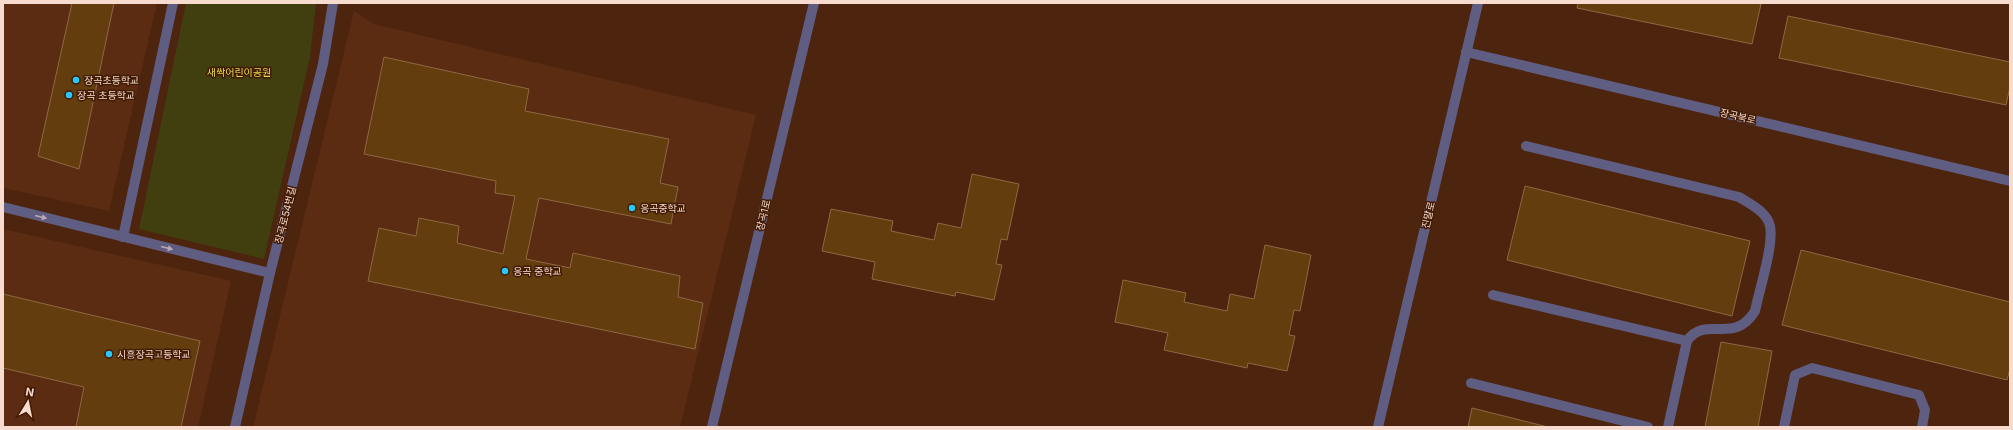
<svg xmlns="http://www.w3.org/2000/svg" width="2013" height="430" font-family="Inter,'Noto Sans KR',sans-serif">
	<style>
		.built { fill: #5b2c11 }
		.green { fill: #413f0f }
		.building { fill: #633d0d; stroke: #8c6943 }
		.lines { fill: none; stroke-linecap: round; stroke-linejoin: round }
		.minor { stroke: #605d83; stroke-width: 10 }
		.oneway { fill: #baa9b0 }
		.poi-dot { fill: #28c8ff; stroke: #411a03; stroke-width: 1.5 }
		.labels { text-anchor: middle; stroke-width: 3; stroke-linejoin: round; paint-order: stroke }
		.park-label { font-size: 10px; fill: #e2dd4b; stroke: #411a03 }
		.poi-label { font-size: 10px; fill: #f6dbce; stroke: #411a03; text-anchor: start }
		.street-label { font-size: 10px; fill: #f6dbce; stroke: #411a03 }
	</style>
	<rect width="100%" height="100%" fill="#4d240e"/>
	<g class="built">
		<path d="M3,3H157L109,211L3,188Z"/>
		<path d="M354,11L374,24L756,115L680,427H253Z"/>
		<path d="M3,229L231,281L198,427H3Z"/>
	</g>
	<path class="green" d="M186,3H316L310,57L264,259L139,229Z"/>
	<g class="building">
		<path d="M72,3H114L79,169L38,156Z"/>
		<path d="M1578,3H1757L1761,4L1752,44L1577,8Z"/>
		<path d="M1788,16L2010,62V87L2006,105L1779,58Z"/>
		<path d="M384,57L529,89L525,111L669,139L660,183L678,187L671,224L539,198L526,259L570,268L573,253L680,276L678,297L703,303L695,349L368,281L379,228L416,236L419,218L459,226L457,243L503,254L515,196L495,193L496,181L364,154Z"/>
		<path d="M972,174L1019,184L1007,240L1001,239L996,264L1002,265L994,300L956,292L955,296L872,279L875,262L822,251L831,209L893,221L891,231L934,240L938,223L961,228Z"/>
		<path d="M1525,186L1750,241L1732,316L1507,260Z"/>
		<path d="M1265,245L1311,255L1300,311L1294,310L1289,335L1295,336L1287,371L1248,363L1247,368L1164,350L1168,333L1115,322L1123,280L1186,293L1184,302L1227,311L1230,294L1254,299Z"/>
		<path d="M1801,250L2010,302V369L2007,380L1782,325Z"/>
		<path d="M3,294L200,341L181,427H76L84,387L3,368Z"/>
		<path d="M1721,342L1772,351L1758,427H1705Z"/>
		<path d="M1472,408L1548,427H1468Z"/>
	</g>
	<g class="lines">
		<g class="minor">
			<path d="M1466,52L2010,181"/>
			<path d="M1526,146L1739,197C1750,204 1767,212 1770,226C1774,245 1759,291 1755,311C1734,346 1706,314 1687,341"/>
			<path d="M3,207L270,273"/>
			<path d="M123,237L173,3"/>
			<path d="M1493,295L1687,341L1668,427"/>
			<path d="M1471,383L1648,427"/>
			<path d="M235,427L270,273L323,64L333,3"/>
			<path d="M712,427L814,3"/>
			<path d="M1378,427L1478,3"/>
			<path d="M1784,427L1795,375L1812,368L1919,395L1925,410L1922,427"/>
		</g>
	</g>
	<defs><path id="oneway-solid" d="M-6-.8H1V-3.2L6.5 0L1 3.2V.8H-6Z"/></defs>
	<g class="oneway">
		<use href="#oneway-solid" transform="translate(41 217) rotate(14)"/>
		<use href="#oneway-solid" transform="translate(167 248) rotate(14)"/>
	</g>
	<g class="poi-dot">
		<circle cx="76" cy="80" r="4"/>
		<circle cx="69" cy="95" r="4"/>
		<circle cx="632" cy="208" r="4"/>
		<circle cx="505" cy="271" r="4"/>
		<circle cx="109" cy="354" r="4"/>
	</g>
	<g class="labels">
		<g class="park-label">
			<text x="239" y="76">새싹어린이공원</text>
		</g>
		<g class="poi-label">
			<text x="84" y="84">장곡초등학교</text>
			<text x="77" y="99">장곡 초등학교</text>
			<text x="640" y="212">응곡중학교</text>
			<text x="513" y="275">응곡 중학교</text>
			<text x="117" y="358">시흥장곡고등학교</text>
		</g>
		<g class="street-label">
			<text transform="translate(1738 116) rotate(13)" y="4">장곡북로</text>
			<text transform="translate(285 215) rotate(-76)" y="4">장곡로54번길</text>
			<text transform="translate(763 215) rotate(-77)" y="4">장곡1로</text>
			<text transform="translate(1428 215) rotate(-77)" y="4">진말로</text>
		</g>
	</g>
	<rect width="2013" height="430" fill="none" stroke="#f6dbce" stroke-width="8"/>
	<g transform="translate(28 402) rotate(10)" stroke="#411a03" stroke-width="3" paint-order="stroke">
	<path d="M0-3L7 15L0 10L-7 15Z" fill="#f6dbce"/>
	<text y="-6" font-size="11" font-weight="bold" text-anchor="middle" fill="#f6dbce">N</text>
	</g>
</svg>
